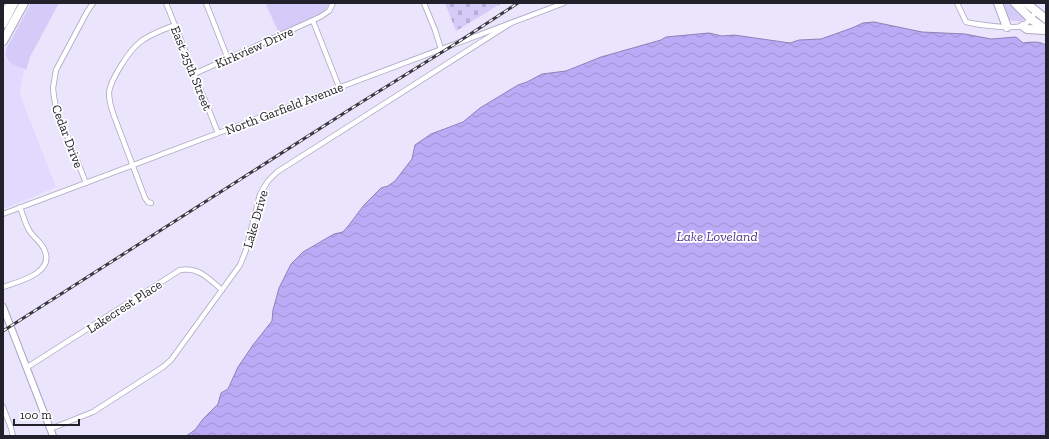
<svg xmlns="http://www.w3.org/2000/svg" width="1049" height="439" font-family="'Zilla Slab',serif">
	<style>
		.built { fill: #e1d9fe }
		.cemetery { fill: url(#cemetery-stones) }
		.park { fill: #d5cbf9 }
		.water { fill: url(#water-waves); stroke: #8d81b8 }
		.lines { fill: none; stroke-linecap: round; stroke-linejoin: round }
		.street-casing { stroke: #aba5c1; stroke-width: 6 }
		.secondary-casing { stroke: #aba5c1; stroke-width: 8 }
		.highway-casing { stroke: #aba5c1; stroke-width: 10 }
		.street { stroke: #fff; stroke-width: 4.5 }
		.secondary { stroke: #fff; stroke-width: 6 }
		.highway { stroke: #fff; stroke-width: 8 }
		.rail-casing { stroke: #3a3743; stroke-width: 3 }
		.rail { stroke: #fff; stroke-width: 1.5; stroke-dasharray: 4.5; stroke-linecap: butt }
		.labels { text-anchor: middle; stroke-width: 3.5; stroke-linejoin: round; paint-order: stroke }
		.street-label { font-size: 13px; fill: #22202a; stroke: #fff }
		.water-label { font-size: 14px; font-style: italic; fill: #52368c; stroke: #fff }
	</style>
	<defs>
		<pattern id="cemetery-stones" width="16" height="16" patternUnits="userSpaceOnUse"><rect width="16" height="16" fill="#d5cbf9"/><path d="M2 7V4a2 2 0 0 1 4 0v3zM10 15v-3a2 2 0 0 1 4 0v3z" fill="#b7aed6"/></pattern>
		<pattern id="water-waves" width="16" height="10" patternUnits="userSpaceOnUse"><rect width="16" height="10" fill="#bbaaf5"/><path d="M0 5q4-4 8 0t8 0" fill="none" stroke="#a092d2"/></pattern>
	</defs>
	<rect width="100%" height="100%" fill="#eae5fd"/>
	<path class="built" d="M3,57L24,71L20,92L21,98L56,187L3,209Z"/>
	<path class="cemetery" d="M445,3H502L456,31Z"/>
	<g class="park">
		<path d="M31,3H59L30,57L26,70C17,66 9,64 5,55L6,53V49Z"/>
		<path d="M266,3H329L326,9L322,13L279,33L266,5Z"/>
		<path d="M1003,3H1009L1026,18C1021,23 1016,21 1009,20Z"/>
	</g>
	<path class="water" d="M874,22L922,32L965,34L991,39L1016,37L1023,43C1031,42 1039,41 1046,45V436H186L195,430L203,419L218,404L221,393L228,389L238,367L253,345L272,321L273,310L279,288L291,264L303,252L334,234L343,232L349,225L364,205L381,188L388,186L395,181L412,159L415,145L431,134L463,122L480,108L518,85L527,82L542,74L566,71L601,57L661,40L666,37L709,33L722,36L734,35L790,43L799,40L821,39L852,28L863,23Z"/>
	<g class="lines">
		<g class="street-casing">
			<g id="street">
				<path d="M166,3L218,133"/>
				<path d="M206,3L228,59"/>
				<path d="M424,3L435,30L441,49"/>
				<path d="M957,3L966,22C978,25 1010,29 1023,26L1031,19L1036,11"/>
				<path d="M3,12L9,3"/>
				<path d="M313,21L339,87"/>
				<path d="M194,74L320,17L329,11L333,3"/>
				<path d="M86,183L56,108L54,97L53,88L56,70L87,12L93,3"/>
				<path d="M151,203L148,202L145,198L114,116C111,108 109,101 109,92C111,79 129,51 139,43C149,34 163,30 175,25"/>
				<path d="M3,214L564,3"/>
				<path d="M3,287C18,282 56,273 44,249C41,242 33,237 29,230C25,223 23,215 20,207"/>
				<path d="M26,368L180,270C199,267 208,278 222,290"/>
				<path d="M3,407L11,428L13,436"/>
				<path d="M50,429L93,412L163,367L171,360L240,265L246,250L260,194L268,181L277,172L511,23"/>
			</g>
		</g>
		<g class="secondary-casing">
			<path id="secondary" d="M3,307L53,436"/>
		</g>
		<g class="highway-casing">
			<g id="highway">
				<path d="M998,3L1007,27"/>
				<path d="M1015,3L1031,19L1046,30"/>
				<path d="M1026,3L1046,19"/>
				<path d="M3,24L14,3"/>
				<path d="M1023,26L1027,29L1045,30"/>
				<path d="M3,41L24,3"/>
			</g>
		</g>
		<use href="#street" class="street"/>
		<use href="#secondary" class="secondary"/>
		<use href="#highway" class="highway"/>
		<g class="rail-casing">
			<path id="rail" d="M3,331L352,108L455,44L518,3"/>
		</g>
		<use href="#rail" class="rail"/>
	</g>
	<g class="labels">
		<g class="street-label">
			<text transform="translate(254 47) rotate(-24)" y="5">Kirkview Drive</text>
			<text transform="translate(192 68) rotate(68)" y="5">East 25th Street</text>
			<text transform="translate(284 108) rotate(-21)" y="5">North Garfield Avenue</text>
			<text transform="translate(68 136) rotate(69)" y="5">Cedar Drive</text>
			<text transform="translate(255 219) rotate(-74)" y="5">Lake Drive</text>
			<text transform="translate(124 306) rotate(-33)" y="5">Lakecrest Place</text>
		</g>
		<g class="water-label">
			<text x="717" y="241">Lake Loveland</text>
		</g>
	</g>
	<rect width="1049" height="439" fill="none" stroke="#22202a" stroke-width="8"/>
	<path d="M14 419v6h65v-6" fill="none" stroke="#22202a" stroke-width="2"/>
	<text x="20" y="419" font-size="12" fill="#22202a" stroke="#ffffff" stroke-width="3" paint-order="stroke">100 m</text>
</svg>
